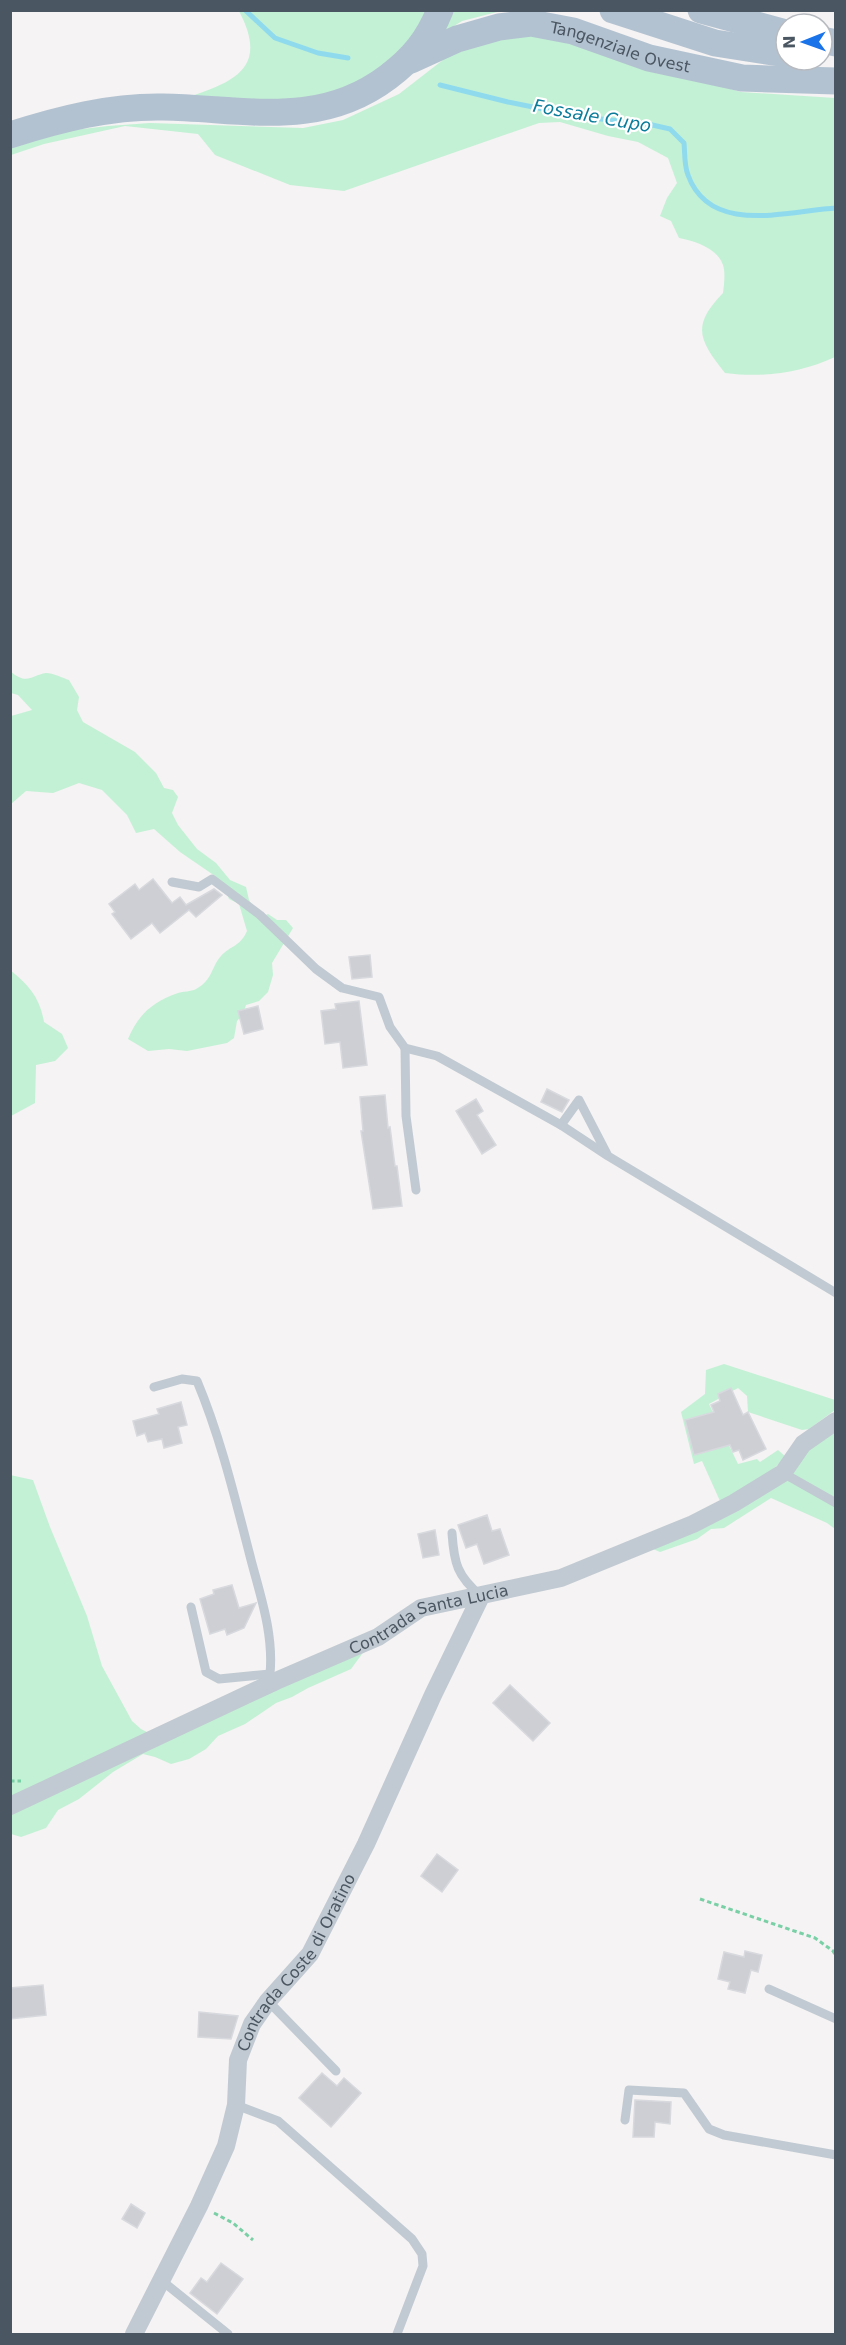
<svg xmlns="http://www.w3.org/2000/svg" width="846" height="2345" font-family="'DejaVu Sans',sans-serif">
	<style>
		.green { fill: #c3f1d5 }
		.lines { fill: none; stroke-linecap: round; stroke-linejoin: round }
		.stream { stroke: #90daee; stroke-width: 5 }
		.building { fill: #cdcfd5; stroke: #d7d9de; stroke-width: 1.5 }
		.path { stroke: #7ad0a6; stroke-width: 3; stroke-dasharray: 4.5 3; stroke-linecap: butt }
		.service { stroke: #c1cad2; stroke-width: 9 }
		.minor { stroke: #c1cad2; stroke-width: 18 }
		.primary { stroke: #b3c2d1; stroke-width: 27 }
		.labels { text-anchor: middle; stroke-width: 4.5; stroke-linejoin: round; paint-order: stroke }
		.street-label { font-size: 16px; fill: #4a5661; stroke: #fff }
		.water-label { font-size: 18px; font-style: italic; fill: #0c7c9b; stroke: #fff }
	</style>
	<rect width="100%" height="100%" fill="#f5f3f3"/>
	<g class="green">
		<path d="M239,11H433L390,64L310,106L191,96C240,80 267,64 239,11Z"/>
		<path d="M451,11H501L462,21L440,35Z"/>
		<path d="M522,30L741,92L835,98V357C800,373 764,378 725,373C699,340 691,326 723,293C724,286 725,276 724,269C721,249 695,241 679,238L671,221L660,216L667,198L677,183L668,158L638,142L608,136L560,122L539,123L344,191L290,185L215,155L198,134L125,126L44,144L11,155V145L56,132L108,126L150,123L303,128L343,120L399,94L448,56Z"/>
		<path d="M10,671C27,686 32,675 46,673C53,673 63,678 69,680L79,697L77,710L83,722L135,752L156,773L164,788L173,790L178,797L172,813L178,825L197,849L216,863L230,880L246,887L249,900L260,918L268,914L277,920H286L293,928L272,963L273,975L268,992L259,1001L246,1005L243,1014L237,1021L234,1038L227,1043L187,1051L169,1049L148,1051L128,1039C138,1015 152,1002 178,993C183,991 191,992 196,989C213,980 211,967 221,956C231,945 240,947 247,931L239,904L229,899L225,889L215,876L180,852L154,829L136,833L127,815L102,790L79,783L53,793L26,791L11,804V716L32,710L18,695L11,693Z"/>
		<path d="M10,970C29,985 40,998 44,1022L62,1034L68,1048L55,1061L36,1065L35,1103L11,1116Z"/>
		<path d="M724,1364L835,1400V1410L809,1429L802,1430L748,1412L747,1396L738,1388L709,1404L738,1464L757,1459L760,1462L778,1450L786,1457L767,1475L720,1501L702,1461L694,1464L681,1412L705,1394L706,1370Z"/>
		<path d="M835,1428V1529L827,1523L771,1498L724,1528L711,1529L697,1539L660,1552L653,1549Z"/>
		<path d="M10,1475L33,1480L50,1527L87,1616L102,1666L132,1721L141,1729L162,1740L365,1650L351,1669L308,1688L292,1697L276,1703L245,1724L218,1736L206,1749L189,1759L171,1764L155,1757L143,1754L113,1772L79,1799L58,1810L46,1828L21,1837L11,1834Z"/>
	</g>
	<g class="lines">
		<g class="stream">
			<path d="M245,10L275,38L318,53L348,58"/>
			<path d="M440,85L508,102L582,117L648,124L670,129L684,143C685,153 684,165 688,175C710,236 787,211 836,208"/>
		</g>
	</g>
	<g class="building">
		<path d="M153,879L172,903L180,897L186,905L214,889L222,895L196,917L189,910L160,933L152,923L131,939L112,914L115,912L109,904L135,884L139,890Z"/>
		<path d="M370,955L372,977L352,979L349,957Z"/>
		<path d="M359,1001L367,1065L343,1068L340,1042L325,1044L321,1011L336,1009L335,1004Z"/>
		<path d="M258,1006L263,1029L244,1034L238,1011Z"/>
		<path d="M547,1089L569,1100L562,1112L541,1102Z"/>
		<path d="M385,1095L388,1128L390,1127L395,1166H397L402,1206L373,1209L361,1131H363L360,1097Z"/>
		<path d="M476,1099L483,1111L477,1115L496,1145L482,1154L456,1111Z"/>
		<path d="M731,1388L743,1415L748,1412L766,1449L743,1460L739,1450L733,1452L730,1445L694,1455L685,1420L714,1412L711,1405L720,1401L718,1394Z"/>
		<path d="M181,1402L187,1425L178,1427L182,1443L164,1448L162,1439L148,1442L145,1433L137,1436L133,1421L159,1414L157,1409Z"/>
		<path d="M487,1515L492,1531L500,1529L509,1555L484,1564L477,1544L466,1548L458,1525Z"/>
		<path d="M435,1530L439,1555L423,1558L418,1534Z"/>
		<path d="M232,1585L239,1608L256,1603L244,1628L227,1635L225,1629L210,1634L200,1599L214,1594L213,1590Z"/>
		<path d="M510,1685L550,1723L533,1741L493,1703Z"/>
		<path d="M437,1854L458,1870L442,1892L421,1876Z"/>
		<path d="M745,1951L762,1955L758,1972L751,1970L745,1993L728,1989L730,1982L718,1979L724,1952L744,1957Z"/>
		<path d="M43,1985L46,2015L10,2019V1988Z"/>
		<path d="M199,2012L238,2016L231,2039L198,2037Z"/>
		<path d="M322,2073L337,2086L344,2078L361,2093L331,2127L299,2098Z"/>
		<path d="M635,2100L671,2102L670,2124L655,2122L654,2137H633Z"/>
		<path d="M131,2204L145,2213L137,2228L122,2219Z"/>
		<path d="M221,2263L243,2279L217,2314L190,2293L201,2278L207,2282Z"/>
	</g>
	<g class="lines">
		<g class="path">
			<path d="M10,1781H21"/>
			<path d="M700,1899L815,1938L833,1951L836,1956"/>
			<path d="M214,2213L233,2223L253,2240"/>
		</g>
		<g class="service">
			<path d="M172,882L199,887L212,879L260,915L316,969L342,988L379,997L390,1027L405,1048L437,1056L561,1125L608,1156L836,1293"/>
			<path d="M405,1048L406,1116L416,1190"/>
			<path d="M561,1125L579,1100L607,1154"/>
			<path d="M154,1387L182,1379L197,1381C220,1436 234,1494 249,1552C259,1592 274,1632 270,1674L276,1681"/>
			<path d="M783,1473L836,1503"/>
			<path d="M452,1533C454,1563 457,1576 481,1596"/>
			<path d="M191,1607L206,1672L219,1679L270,1674"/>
			<path d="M769,1989L836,2019"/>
			<path d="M268,2001L336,2071"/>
			<path d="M236,2105L278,2121L412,2239L422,2254L423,2266L397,2334"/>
			<path d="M625,2120L629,2090L684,2093L709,2129L724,2135L836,2155"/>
			<path d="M161,2280L228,2334"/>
		</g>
		<g class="minor">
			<path id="s1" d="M10,1806L276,1681L378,1637L421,1608L561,1578L693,1524L734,1503L783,1473L803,1444L836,1421"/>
			<path id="s2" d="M134,2334L199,2206L226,2146L236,2105L238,2060L252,2024L268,2001L310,1954L366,1844L433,1695L481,1596"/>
		</g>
		<g class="primary">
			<path d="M613,10L715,43L786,54"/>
			<path d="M701,10L786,33"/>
			<path d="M822,40L836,43"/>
			<path id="s3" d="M411,60L457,39L499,27L531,23L573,31L649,58L742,78L836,81"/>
			<path d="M10,135C60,119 111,106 163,107C242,108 318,130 388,77C413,58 428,40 440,10"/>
		</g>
	</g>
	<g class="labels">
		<g class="street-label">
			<text dy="6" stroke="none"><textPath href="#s3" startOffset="219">Tangenziale Ovest</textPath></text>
			<text dy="6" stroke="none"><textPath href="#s1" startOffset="460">Contrada Santa Lucia</textPath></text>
			<text dy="6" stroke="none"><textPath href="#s2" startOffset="411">Contrada Coste di Oratino</textPath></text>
		</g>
		<g class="water-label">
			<text transform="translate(592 116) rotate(10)" y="6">Fossale Cupo</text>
		</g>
	</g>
	<rect width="846" height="2345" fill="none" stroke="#4a5661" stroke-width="24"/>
	<g transform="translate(804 42) rotate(269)"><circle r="28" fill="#ffffff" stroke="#b7bbc0" stroke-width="1.5"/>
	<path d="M0-4.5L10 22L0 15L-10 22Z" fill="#1a73e8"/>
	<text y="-9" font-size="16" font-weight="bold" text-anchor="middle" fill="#4a5661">N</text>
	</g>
</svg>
